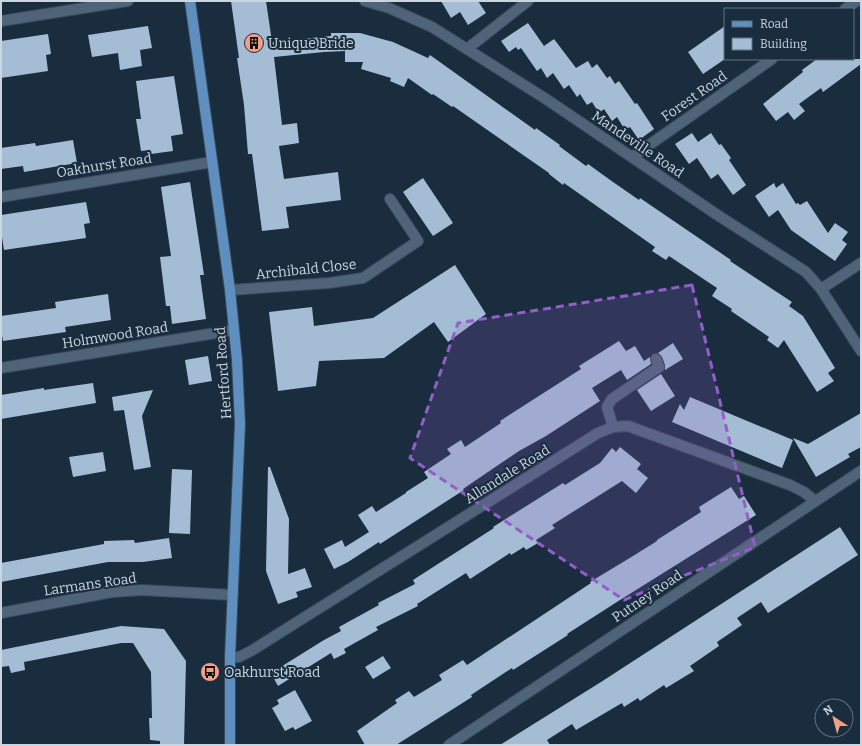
<svg xmlns="http://www.w3.org/2000/svg" width="862" height="746" font-family="Bitter,serif">
	<style>
		.building { fill: #a5bdd4 }
		.lines { fill: none; stroke-linecap: round; stroke-linejoin: round }
		.minor-casing { stroke: #3a4a5a; stroke-width: 12 }
		.major-casing { stroke: #3a4a5a; stroke-width: 12 }
		.minor { stroke: #4f6479; stroke-width: 10 }
		.major { stroke: #5f8fbe; stroke-width: 10 }
		.marked { fill: #925fc9; fill-opacity: 0.2; stroke: #925fc9; stroke-width: 3; stroke-dasharray: 8 5; stroke-linejoin: round }
		.labels { text-anchor: middle; stroke-width: 4; stroke-linejoin: round; paint-order: stroke }
		.poi-label { font-size: 14px; fill: #c9d5e1; stroke: #1a2d3f; text-anchor: start }
		.street-label { font-size: 14px; fill: #c9d5e1; stroke: #1a2d3f }
	</style>
	<rect width="100%" height="100%" fill="#1a2d3f"/>
	<g class="building">
		<path d="M231,1H266L272,42L331,36V33H360L393,42L428,58L430,55L535,130L536,128L560,145L559,146L586,166L588,164L613,182L639,200L640,198L731,260L730,261L792,302L789,306L803,316L835,368L828,373L834,381L817,392L784,340L778,348L767,340L769,337L731,311L732,309L712,296L717,288L669,256L666,260L652,251L655,247L564,183L563,185L549,174V173L453,106L452,107L433,94L432,95L408,78L404,87L390,81L391,78L361,69L363,62H345V51L324,52L274,57L282,125L297,123L299,143L279,146L284,179L338,172L341,200L286,207L289,228L262,231L252,154H248L244,105L237,58H239Z"/>
		<path d="M441,1H478L486,13L468,25L460,12L451,18Z"/>
		<path d="M528,23L544,46L554,39L576,68L588,61L592,68L597,64L607,78L610,76L615,84L619,81L635,104L637,103L654,129L639,140L630,127L625,130L617,117L612,121L604,109L599,113L592,102L587,105L580,94L577,97L569,85L564,89L553,73L547,78L541,68L537,71L521,48L518,50L516,47L509,52L501,41Z"/>
		<path d="M148,26L152,48L140,50L142,66L120,70L118,53L92,57L88,35Z"/>
		<path d="M725,26V59L703,74L688,52Z"/>
		<path d="M48,34L51,54L46,55L48,71L1,78V41Z"/>
		<path d="M817,59H861V64L823,92L821,88L799,104L805,111L794,120L788,112L776,121L763,104L803,72L802,70Z"/>
		<path d="M174,76L183,134L171,136L173,151L151,154L150,150L141,151L136,119H141L136,81Z"/>
		<path d="M692,133L698,142L711,133L719,145L721,144L731,158L729,160L746,185L733,195L718,174L711,179L697,158L689,164L675,144Z"/>
		<path d="M73,140L77,163L24,172L23,166L1,169V148L35,143L36,146Z"/>
		<path d="M423,178L453,223L433,236L403,192Z"/>
		<path d="M190,182L204,275H200L206,319L172,324L170,306H166L160,257L171,256L161,187Z"/>
		<path d="M774,183L776,188L783,183L796,204L798,203L800,205L807,201L828,233L835,223L848,232L842,240L847,244L835,261L791,230L778,210L769,217L755,196Z"/>
		<path d="M86,202L90,223L84,224L86,238L4,250L2,237H1V215Z"/>
		<path d="M455,265L486,314L448,342L434,322L384,358L319,361L316,386L278,391L269,312L312,307L314,326L373,318Z"/>
		<path d="M108,294L111,320L65,327L66,332L3,341L1,330V316L56,308L55,302Z"/>
		<path d="M619,341L626,351L635,346L644,361L650,357L651,364L627,380L621,370L592,388L600,401L546,436L519,451L463,489L464,490L380,544L379,542L348,562L334,569L324,549L342,540L345,547L369,532L358,515L372,506L376,512L406,493V492L428,478L424,472L451,454L447,449L461,440L465,447L501,423L500,421L581,369L579,366Z"/>
		<path d="M673,343L683,359L665,370V365L662,357L658,353Z"/>
		<path d="M208,356L212,381L189,385L185,360Z"/>
		<path d="M661,374L675,396L651,411L637,390Z"/>
		<path d="M93,383L96,403L1,419V395L44,388V390Z"/>
		<path d="M153,390L142,416L151,467L134,470L124,410L114,411L112,397Z"/>
		<path d="M690,397L793,440L782,468L672,422L680,404L684,410Z"/>
		<path d="M861,413V447L848,454L850,457L816,477L793,438L808,444Z"/>
		<path d="M620,447L641,464L637,469L648,478L636,493L622,481L552,525L555,528L536,540L538,543L526,550L524,547L511,555L510,553L470,579L466,573L417,604L418,606L376,627L378,630L344,649L346,653L334,659L331,653L278,686L271,673L324,640L341,631L339,627L379,605L378,603L415,584L413,580L494,528L493,527L563,483L565,485L600,463L612,448L616,452Z"/>
		<path d="M103,452L106,471L73,477L69,457Z"/>
		<path d="M268,467H270L289,519L288,574L305,568L312,587L296,592L298,597L278,604L266,571Z"/>
		<path d="M172,469L192,470L190,534L169,533Z"/>
		<path d="M731,487L739,499L744,496L756,515L620,600L567,634L568,635L513,670L512,668L471,695L472,697L396,745H365L357,731L397,703L395,700L409,691L414,697L442,680L439,675L463,660L467,665L591,583L590,582L633,556L657,541V540L701,512L699,507Z"/>
		<path d="M840,527L858,555L768,613L761,602L737,618L742,625L717,642L719,646L690,666L694,671L666,688L664,685L640,701L638,698L624,707L622,703L576,730L572,724L547,740L550,745H500L601,682Z"/>
		<path d="M169,538L172,558L143,562H108L1,582V563L104,544V541L134,540L135,543Z"/>
		<path d="M121,626L164,629L186,661L184,745H160V741L150,740L149,718H152L151,672L133,643H121L24,662L25,670L11,673L9,666L1,667V650Z"/>
		<path d="M383,656L391,668L373,679L365,667Z"/>
		<path d="M295,690L312,721L295,730L293,727L285,731L272,708L279,704L277,700Z"/>
	</g>
	<g class="lines">
		<g class="minor-casing">
			<g id="minor">
				<path d="M365,1L389,8L432,27L546,99L716,214L806,272L821,289L861,351"/>
				<path d="M845,9L857,1"/>
				<path d="M1,21L128,1"/>
				<path d="M467,49L528,1"/>
				<path d="M632,157L772,59"/>
				<path d="M1,197L212,162"/>
				<path d="M821,289L861,263"/>
				<path d="M230,290L329,283L363,278L418,241L390,199"/>
				<path d="M1,368L234,330"/>
				<path d="M613,427L607,407L612,399L659,367L656,359"/>
				<path d="M1,613L112,592L142,590L233,595"/>
				<path d="M230,657H239L251,651L598,433L613,427L628,426L790,485L804,492L815,501"/>
				<path d="M449,745L861,471"/>
			</g>
		</g>
		<g class="major-casing">
			<path id="major" d="M190,1L230,290L237,360L240,424L230,657V745"/>
		</g>
		<use href="#minor" class="minor"/>
		<use href="#major" class="major"/>
	</g>
	<path class="marked" d="M692,285L755,547L624,600L410,458L458,323Z"/>
	<defs>
		<g id="building-disc" transform="scale(1)"><circle r="9.5" fill="#f39f84" stroke="#1a2d3f"/><path d="M-4-6H4V6H1V3H-1V6H-4ZM-2.5-4.3h1.7v1.8h-1.7ZM.8-4.3h1.7v1.8H.8ZM-2.5-1h1.7V.8h-1.7ZM.8-1h1.7V.8H.8Z" fill="#111"/></g>
		<g id="bus-disc" transform="scale(1)"><circle r="9.5" fill="#f39f84" stroke="#1a2d3f"/><path d="M-5-6H5V4H4V6H2V4H-2V6H-4V4H-5ZM-3.5-4V0h7V-4ZM-3.5 1.2v1.5H-2V1.2ZM2 1.2v1.5H3.5V1.2Z" fill="#111"/></g>
	</defs>
	<g fill-rule="evenodd">
		<use href="#building-disc" x="254" y="43"/>
		<use href="#bus-disc" x="210" y="672"/>
	</g>
	<g class="labels">
		<g class="poi-label">
			<text x="268" y="48">Unique Bride</text>
			<text x="224" y="677">Oakhurst Road</text>
		</g>
		<g class="street-label">
			<text transform="translate(694 96) rotate(-35)" y="5">Forest Road</text>
			<text transform="translate(638 144) rotate(34)" y="5">Mandeville Road</text>
			<text transform="translate(104 165) rotate(-9)" y="5">Oakhurst Road</text>
			<text transform="translate(306 269) rotate(-6)" y="5">Archibald Close</text>
			<text transform="translate(115 335) rotate(-9)" y="5">Holmwood Road</text>
			<text transform="translate(223 373) rotate(-94)" y="5">Hertford Road</text>
			<text transform="translate(507 474) rotate(-32)" y="5">Allandale Road</text>
			<text transform="translate(90 584) rotate(-8)" y="5">Larmans Road</text>
			<text transform="translate(647 596) rotate(-34)" y="5">Putney Road</text>
		</g>
	</g>
	<rect width="862" height="746" fill="none" stroke="#c9d5e1" stroke-width="4"/>
	<rect x="724" y="8" width="130" height="52" fill="#1a2d3f" stroke="#607080"/>
	<rect x="732" y="21" width="20" height="6" fill="#5f8fbe" stroke="#607080"/>
	<text x="760" y="28" font-size="12" fill="#c9d5e1">Road</text>
	<rect x="732" y="38" width="20" height="12" fill="#a5bdd4" stroke="#607080"/>
	<text x="760" y="48" font-size="12" fill="#c9d5e1">Building</text>
	<g transform="translate(834 718) rotate(324)"><circle r="19" fill="#1a2d3f" stroke="#607080"/>
	<path d="M0-3L7 15L0 10L-7 15Z" fill="#f39f84"/>
	<text y="-6" font-size="11" font-weight="bold" text-anchor="middle" fill="#c9d5e1">N</text>
	</g>
</svg>
